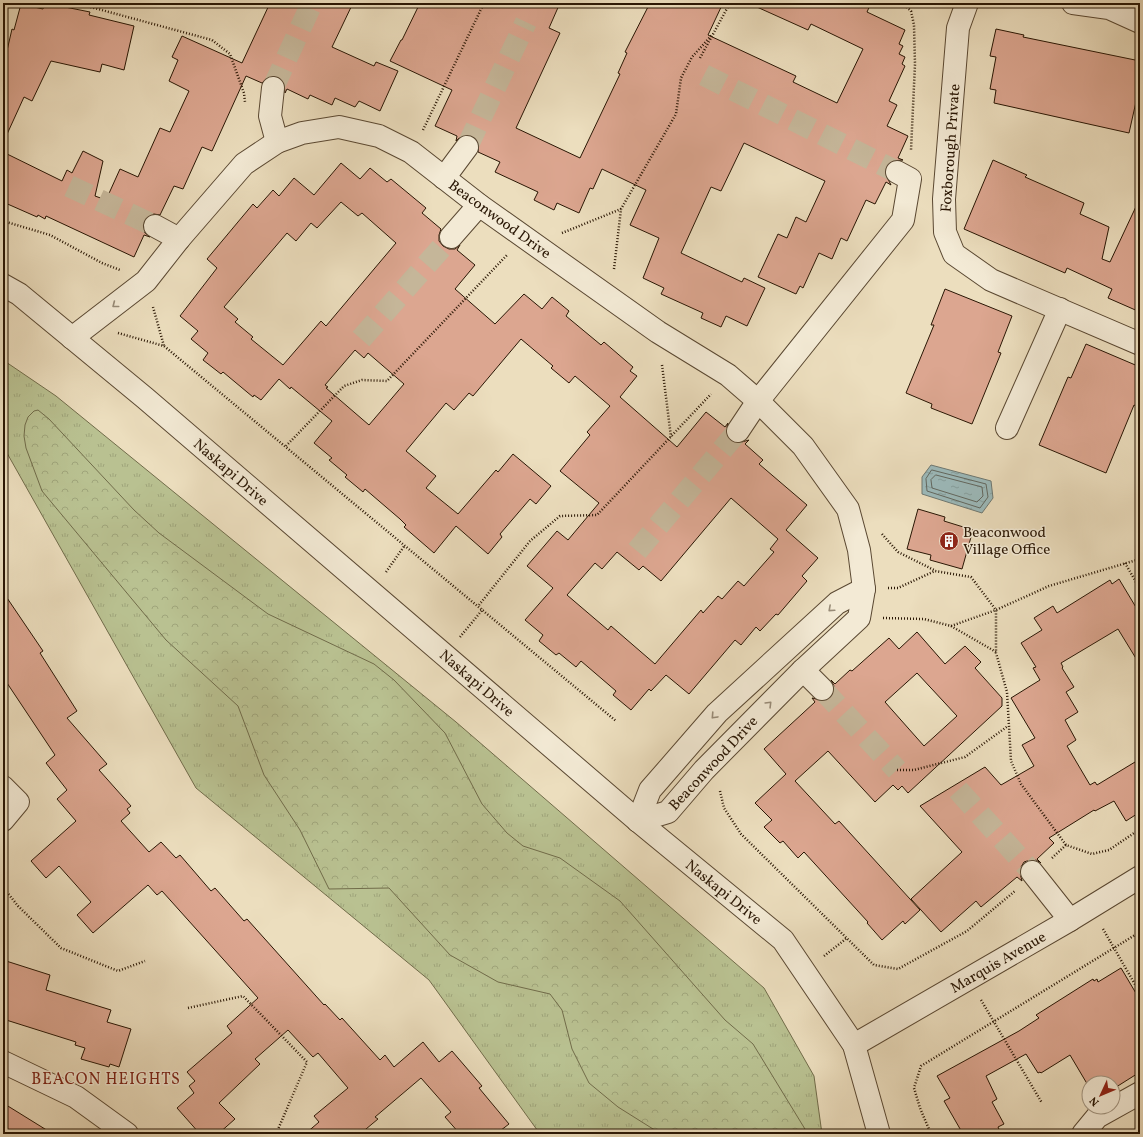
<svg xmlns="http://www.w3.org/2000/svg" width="1143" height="1137" font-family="Vollkorn,serif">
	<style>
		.grass { fill: url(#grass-tufts); stroke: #716c4a }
		.forest { fill: url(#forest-crowns); stroke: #716c4a }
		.water { fill: url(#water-ripples); stroke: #6e7872 }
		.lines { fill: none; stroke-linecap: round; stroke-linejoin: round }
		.shore { stroke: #626860; stroke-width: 1 }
		.building { fill: #dca690; stroke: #291604; fill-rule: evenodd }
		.minor-tunnel { stroke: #c5b699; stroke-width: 22; stroke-dasharray: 22 11; stroke-linecap: butt }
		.minor-casing { stroke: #5a4832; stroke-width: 24 }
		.path { stroke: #291604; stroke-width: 2.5; stroke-dasharray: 1 2; stroke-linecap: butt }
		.minor { stroke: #f3ead5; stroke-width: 22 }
		.oneway { stroke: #988b77 }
		.labels { text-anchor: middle; stroke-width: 3; stroke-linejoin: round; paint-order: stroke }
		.street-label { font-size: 15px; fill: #291604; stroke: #f3ead5 }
		.poi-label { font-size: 15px; fill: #291604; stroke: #f3ead5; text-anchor: start }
		.neighbourhood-label { font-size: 16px; letter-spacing: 1px; fill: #7a1f14; stroke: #f3ead5 }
	</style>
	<defs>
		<pattern id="grass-tufts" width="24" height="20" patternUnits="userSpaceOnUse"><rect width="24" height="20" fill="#b9c191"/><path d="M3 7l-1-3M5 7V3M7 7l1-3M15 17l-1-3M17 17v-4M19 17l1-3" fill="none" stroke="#9fa57b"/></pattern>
		<pattern id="forest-crowns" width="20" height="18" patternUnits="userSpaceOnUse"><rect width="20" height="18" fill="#b9c191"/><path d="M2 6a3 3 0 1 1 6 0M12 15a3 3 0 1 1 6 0" fill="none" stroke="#9fa57b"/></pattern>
		<pattern id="water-ripples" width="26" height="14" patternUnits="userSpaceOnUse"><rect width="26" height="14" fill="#9cbabb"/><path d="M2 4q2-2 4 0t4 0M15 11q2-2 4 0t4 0" fill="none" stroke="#869f9f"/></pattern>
	</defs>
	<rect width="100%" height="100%" fill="#ecdebe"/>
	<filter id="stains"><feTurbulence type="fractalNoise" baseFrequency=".005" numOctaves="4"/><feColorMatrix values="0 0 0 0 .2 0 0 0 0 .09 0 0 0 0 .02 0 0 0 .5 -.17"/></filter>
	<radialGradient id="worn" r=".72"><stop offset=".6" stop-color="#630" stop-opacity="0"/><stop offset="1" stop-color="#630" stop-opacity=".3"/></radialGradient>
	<path class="grass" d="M3,360L56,396L456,722L764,988L814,1076L822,1134H540L429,980L196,788L3,446Z"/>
	<path class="forest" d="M38,410L49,419L134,510L159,533L268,614L374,664L394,680L445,733L482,804L507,833L523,846L560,858L620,901L725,1020L753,1044L808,1134H661L618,1107L589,1083L572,1049L562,1010L550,994L498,982L450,955L389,888L329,889L300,830L264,775L238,706L166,640L42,491L26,448L24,436L25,425L28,417L34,411Z"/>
	<path class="water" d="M931,465L991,481L993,498L982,513L922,494V477Z"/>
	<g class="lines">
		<g class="shore">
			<path d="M932,470L986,484L988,497L980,508L927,491L926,479Z"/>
			<path d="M936,475L982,487L983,496L977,502L932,488L931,480Z"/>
		</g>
	</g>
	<g class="building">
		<path d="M45,3L90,12L89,15L134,26L124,70L102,64L100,72L51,61L32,101L24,97L3,143V68L12,29L14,30L21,4L43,9Z"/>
		<path d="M270,3H353L332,47L374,66L376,62L398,71L380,111L359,101L355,107L335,98L332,105L310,95L308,99L287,89L285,93L284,83L280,78L275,76L268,77L262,83L246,76L212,151L202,147L183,189L174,186L160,215L154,214L149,215L144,220L143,226L144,232L150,237L144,235L134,257L46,216L45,219L38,215L37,217L3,202V152L62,181L67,170L72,173L83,151L103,161L95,196L106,200L120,169L138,177L160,128L170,132L189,91L169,81L178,60L172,57L182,36L242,63Z"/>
		<path d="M420,3H560L549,28L560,33L516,128L580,158L620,74L618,73L627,53L625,52L626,50L650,3H723L708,35L796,76L793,82L837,103L863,49L811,24L808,30L748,3H871L867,12L905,30L899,44L903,46L899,54L905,57L902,64L905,66L889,101L897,105L887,126L908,136L898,158L903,160L891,161L886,166L885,173L891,185L886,182L875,204L866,200L847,241L841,238L832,259L819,253L803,288L800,286L796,294L758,277L778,234L787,238L796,217L806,222L825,181L744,143L721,191L711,187L681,253L742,282L744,278L765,288L747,326L726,316L721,327L701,318L703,313L661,294L664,288L643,278L659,238L630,225L646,190L602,169L593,189L590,188L579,213L557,203L554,210L534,200L538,192L495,172L500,162L478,152L479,142L474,137L468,135H462L456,141L457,136L435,126L452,90L390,61L401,40H402Z"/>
		<path d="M996,29L1024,35L1023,37L1140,61V84L1129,133L994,103L996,90L990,89L996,57L990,56Z"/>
		<path d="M993,160L1027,175L1025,177L1084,203L1080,214L1109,227L1102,259L1110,262L1140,198V312L1108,298L1112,289L1067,268L1065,273L964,229Z"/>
		<path d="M341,163L360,179L370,168L387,182L391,179L426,208L422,213L441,229L439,235V241L443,246L449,249H455L460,245L457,250L475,265L455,289L495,324L524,294L542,309L552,297L569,311L566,316L601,345L604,342L633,367L630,371L637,376L620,397L677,447L706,412L725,427L728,423L726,431L727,437L731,442L738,443L749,440L745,444L763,460L759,464L807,505L786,530L818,558L802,576L807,581L778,615L776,614L760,631L756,627L741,645L735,640L689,694L666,675L651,691L649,689L631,710L613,695L616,691L581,661L576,667L559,653L556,655L539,641L543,635L525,620L553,588L527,566L557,531L568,540L599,503L560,471L590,435L587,432L610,406L575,376L569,383L551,368L553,366L521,339L473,396L469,393L454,410L446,403L406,451L436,476L426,488L458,514L496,470L498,472L513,454L551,486L536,504L530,499L500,534L502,537L488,554L456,526L434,553L404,527L406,525L400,519L365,489L363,492L345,477L347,475L329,460L332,458L314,443L332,421L291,387L290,389L279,379L261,400L254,395L253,397L223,372L221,374L203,360L208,353L191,339L198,331L180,316L217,268L207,259L253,204L257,208L273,190L279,196L294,178L314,195ZM341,202L358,216L362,213L396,243L326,326L321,321L283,365L251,339L253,337L235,322L238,319L224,307L287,233L296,241L311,223L317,228ZM355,350L364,358L368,353L404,384L369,425L326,388L328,387L325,385ZM731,498L778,539L770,549L774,552L744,586L738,581L722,599L718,596L703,613L701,610L655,664L611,626L608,630L567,595L595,563L602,569L617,552L639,570L643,566L661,581Z"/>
		<path d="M945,289L1012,316L998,352L1001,353L972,424L931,408L932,404L906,393L934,325H931Z"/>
		<path d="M1086,344L1140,367V408L1134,405L1106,473L1039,445L1068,377L1071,378Z"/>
		<path d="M918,509L945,517L944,521L973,530L962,569L930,560L931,555L907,549Z"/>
		<path d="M1119,579L1140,614V665L1118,629L1061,663L1063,667L1062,668L1074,687L1066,692L1078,712L1065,720L1076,740L1067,746L1090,785L1095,782L1097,785L1140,759V812L1126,821L1114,801L1095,811L1094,810L1049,838L1054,843L1037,859L1041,863L1036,860H1030L1024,862L1021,867L1020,873L1022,881L1017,877L981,907L976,901L941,932L911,899L962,852L920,806L985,767L1001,785L1034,766L1022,745L1035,738L1011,698L1040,680L1033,668L1036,667L1021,643L1042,630L1034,618L1053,606L1057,613L1110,580L1112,584Z"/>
		<path d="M3,592L43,651L40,653L77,711L67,718L107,764L99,770L131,806L127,809L130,813L121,821L149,852L161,842L176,858L180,855L211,891L215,888L244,921L247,919L324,1005L325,1004L340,1020L342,1018L380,1060L385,1055L394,1067L423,1042L439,1062L452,1051L482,1086L479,1088L509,1124L496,1134H460L445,1117L451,1112L421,1078L375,1117L378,1119L360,1134H305L319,1122L314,1116L348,1088L318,1053L313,1057L288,1030L255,1059L260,1064L219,1103L235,1119L218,1134H200L177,1108L194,1093L189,1086L195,1081L187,1072L232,1033L227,1026L258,998L162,891L157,895L148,885L93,933L77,915L91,902L76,885L59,866L46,878L31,861L76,821L57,799L67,790L46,763L55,755L3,677Z"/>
		<path d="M917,632L945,664L965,646L981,662L975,668L1002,698V706L908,793L902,786L898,790L893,785L875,802L828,751L795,781L835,824L839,821L920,910L905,924L903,921L882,940L867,923L868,922L804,852L798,858L783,841L780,843L764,827L772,820L755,803L786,774L764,749L815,702L812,698L825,701L831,698L834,692V686L831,680L835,684L850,670L852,671L889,638L899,649ZM917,673L957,716L924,746L885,702Z"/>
		<path d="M3,960L50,975L46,990L111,1010L107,1022L131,1029L119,1067L110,1064L109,1067L81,1059L85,1048L75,1045L76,1042L3,1019Z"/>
		<path d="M1121,968L1140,1000V1072L1113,1089V1083H1089V1087L1070,1055L1041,1073L1040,1072L1038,1073L1026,1054L986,1076L997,1099L992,1102L1004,1124L998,1127L1001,1134H963L944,1101L950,1098L937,1076L1019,1031L1039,1018L1036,1015L1093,979L1094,981L1097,979L1098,982Z"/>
		<path d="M3,1103L53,1134H3Z"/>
	</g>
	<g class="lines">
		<g class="minor-tunnel">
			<path d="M704,75L897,172"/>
			<path d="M273,88L312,3"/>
			<path d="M467,147L526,22"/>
			<path d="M69,186L155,226"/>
			<path d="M361,339L451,237"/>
			<path d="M637,551L738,431"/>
			<path d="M822,689L897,770"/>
			<path d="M958,790L1032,872"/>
		</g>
		<g class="minor-casing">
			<g id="minor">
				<path d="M967,3L958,28L944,199L945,232L954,254L991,280L1140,344"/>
				<path d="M1073,3L1109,8L1140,22"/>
				<path d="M273,88L270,116L277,142"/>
				<path d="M444,178L467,147"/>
				<path d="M155,226L179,239"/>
				<path d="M451,237L479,205"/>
				<path d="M3,285L19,294L145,398L638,821L783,940L854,1045L879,1134"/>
				<path d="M72,338L146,281L179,239L244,164L277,142L302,133L339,127L379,136L411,152L479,205L658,332L728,375L758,401L803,446L848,509L859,550L864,589L859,618L803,670L704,770L668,812L638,821"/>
				<path d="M1007,428L1060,309"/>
				<path d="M738,431L758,401L903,220L910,179L897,172"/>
				<path d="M803,670L822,689"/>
				<path d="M3,787L18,802L3,820"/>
				<path d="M638,821L650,790L717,713L837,603L864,589"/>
				<path d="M1032,872L1070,920"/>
				<path d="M854,1045L1070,920L1140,877"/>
				<path d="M3,1062L76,1097L127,1134"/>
				<path d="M1083,1134L1097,1117L1140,1093"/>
			</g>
		</g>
		<g class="path">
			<path d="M76,3L212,40L230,54L244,93L245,102"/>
			<path d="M902,3L911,11L914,25L915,64L911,150"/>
			<path d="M700,58L730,3"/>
			<path d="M423,130L484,3"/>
			<path d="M3,221L50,235L102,263L120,270"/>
			<path d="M562,233L621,209"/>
			<path d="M614,269L621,209L676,114L681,78L692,57L712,35"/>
			<path d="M153,307L164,346"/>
			<path d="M118,333L164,346L616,721"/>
			<path d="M662,365L671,437"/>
			<path d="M286,446L344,386L362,380L387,381L507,255"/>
			<path d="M882,534L898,552L934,570"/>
			<path d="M1125,563L1140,589"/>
			<path d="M386,572L405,545"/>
			<path d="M888,588H898L935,571L971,577L996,610V653L1007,692L1011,761L1021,784L1066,845L1092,854L1109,850L1140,829"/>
			<path d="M479,605L530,541L560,516L597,515L711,394"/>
			<path d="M883,618L924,619L951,626L996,610L1049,586L1140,559"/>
			<path d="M951,626L996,652"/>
			<path d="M460,637L483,609"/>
			<path d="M897,770H914L965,757L1008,726"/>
			<path d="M720,791L724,808L741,834L874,965L898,969L967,931L1015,891"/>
			<path d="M1052,858L1066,845"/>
			<path d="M3,887L18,906L61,948L118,971L145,961"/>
			<path d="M1103,929L1140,993"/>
			<path d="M824,956L847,938"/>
			<path d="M981,1000L1042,1103"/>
			<path d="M188,1008L243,996L307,1062L276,1134"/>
			<path d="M931,1134L920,1108L914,1088L921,1066L1140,932"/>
		</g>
		<use href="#minor" class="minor"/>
	</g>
	<defs><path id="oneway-chevron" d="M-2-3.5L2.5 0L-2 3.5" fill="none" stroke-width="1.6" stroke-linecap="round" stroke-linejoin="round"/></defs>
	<g class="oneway">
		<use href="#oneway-chevron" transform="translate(115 305) rotate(142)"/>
		<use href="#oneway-chevron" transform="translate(831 609) rotate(138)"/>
		<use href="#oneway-chevron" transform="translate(769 704) rotate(-45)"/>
		<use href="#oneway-chevron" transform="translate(714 716) rotate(133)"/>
	</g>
	<defs>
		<g id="building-disc" transform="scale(1)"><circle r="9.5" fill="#8f2418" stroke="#f3ead5"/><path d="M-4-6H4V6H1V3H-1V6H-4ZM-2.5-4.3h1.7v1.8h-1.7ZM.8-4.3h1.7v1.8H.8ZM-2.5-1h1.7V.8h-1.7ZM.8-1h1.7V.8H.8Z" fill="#fff"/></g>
	</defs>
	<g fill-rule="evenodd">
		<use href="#building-disc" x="949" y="541"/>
	</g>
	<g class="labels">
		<g class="street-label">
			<text transform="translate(950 148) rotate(-86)" y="5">Foxborough Private</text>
			<text transform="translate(500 219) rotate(36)" y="5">Beaconwood Drive</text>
			<text transform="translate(231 472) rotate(41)" y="5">Naskapi Drive</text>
			<text transform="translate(477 683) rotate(41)" y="5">Naskapi Drive</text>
			<text transform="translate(713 763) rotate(-47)" y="5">Beaconwood Drive</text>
			<text transform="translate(724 892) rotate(39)" y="5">Naskapi Drive</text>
			<text transform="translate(998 962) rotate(-30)" y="5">Marquis Avenue</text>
		</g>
		<g class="poi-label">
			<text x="963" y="537">Beaconwood<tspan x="963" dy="17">Village Office</tspan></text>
		</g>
		<g class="neighbourhood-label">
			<text x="106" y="1084">BEACON HEIGHTS</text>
		</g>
	</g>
	<rect width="1143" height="1137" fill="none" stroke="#ecdebe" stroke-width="16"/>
	<rect x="4" y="4" width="1135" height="1129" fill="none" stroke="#291604" stroke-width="2"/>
	<rect x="8" y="8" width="1127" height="1121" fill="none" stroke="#291604"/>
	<g transform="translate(1101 1095) rotate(226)"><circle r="19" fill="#f3ead5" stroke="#a29581"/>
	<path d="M0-3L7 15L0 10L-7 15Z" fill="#8f2418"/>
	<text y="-6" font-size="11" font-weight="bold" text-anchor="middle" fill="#291604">N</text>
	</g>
	<rect width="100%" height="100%" filter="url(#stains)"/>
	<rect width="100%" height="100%" fill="url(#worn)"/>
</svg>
